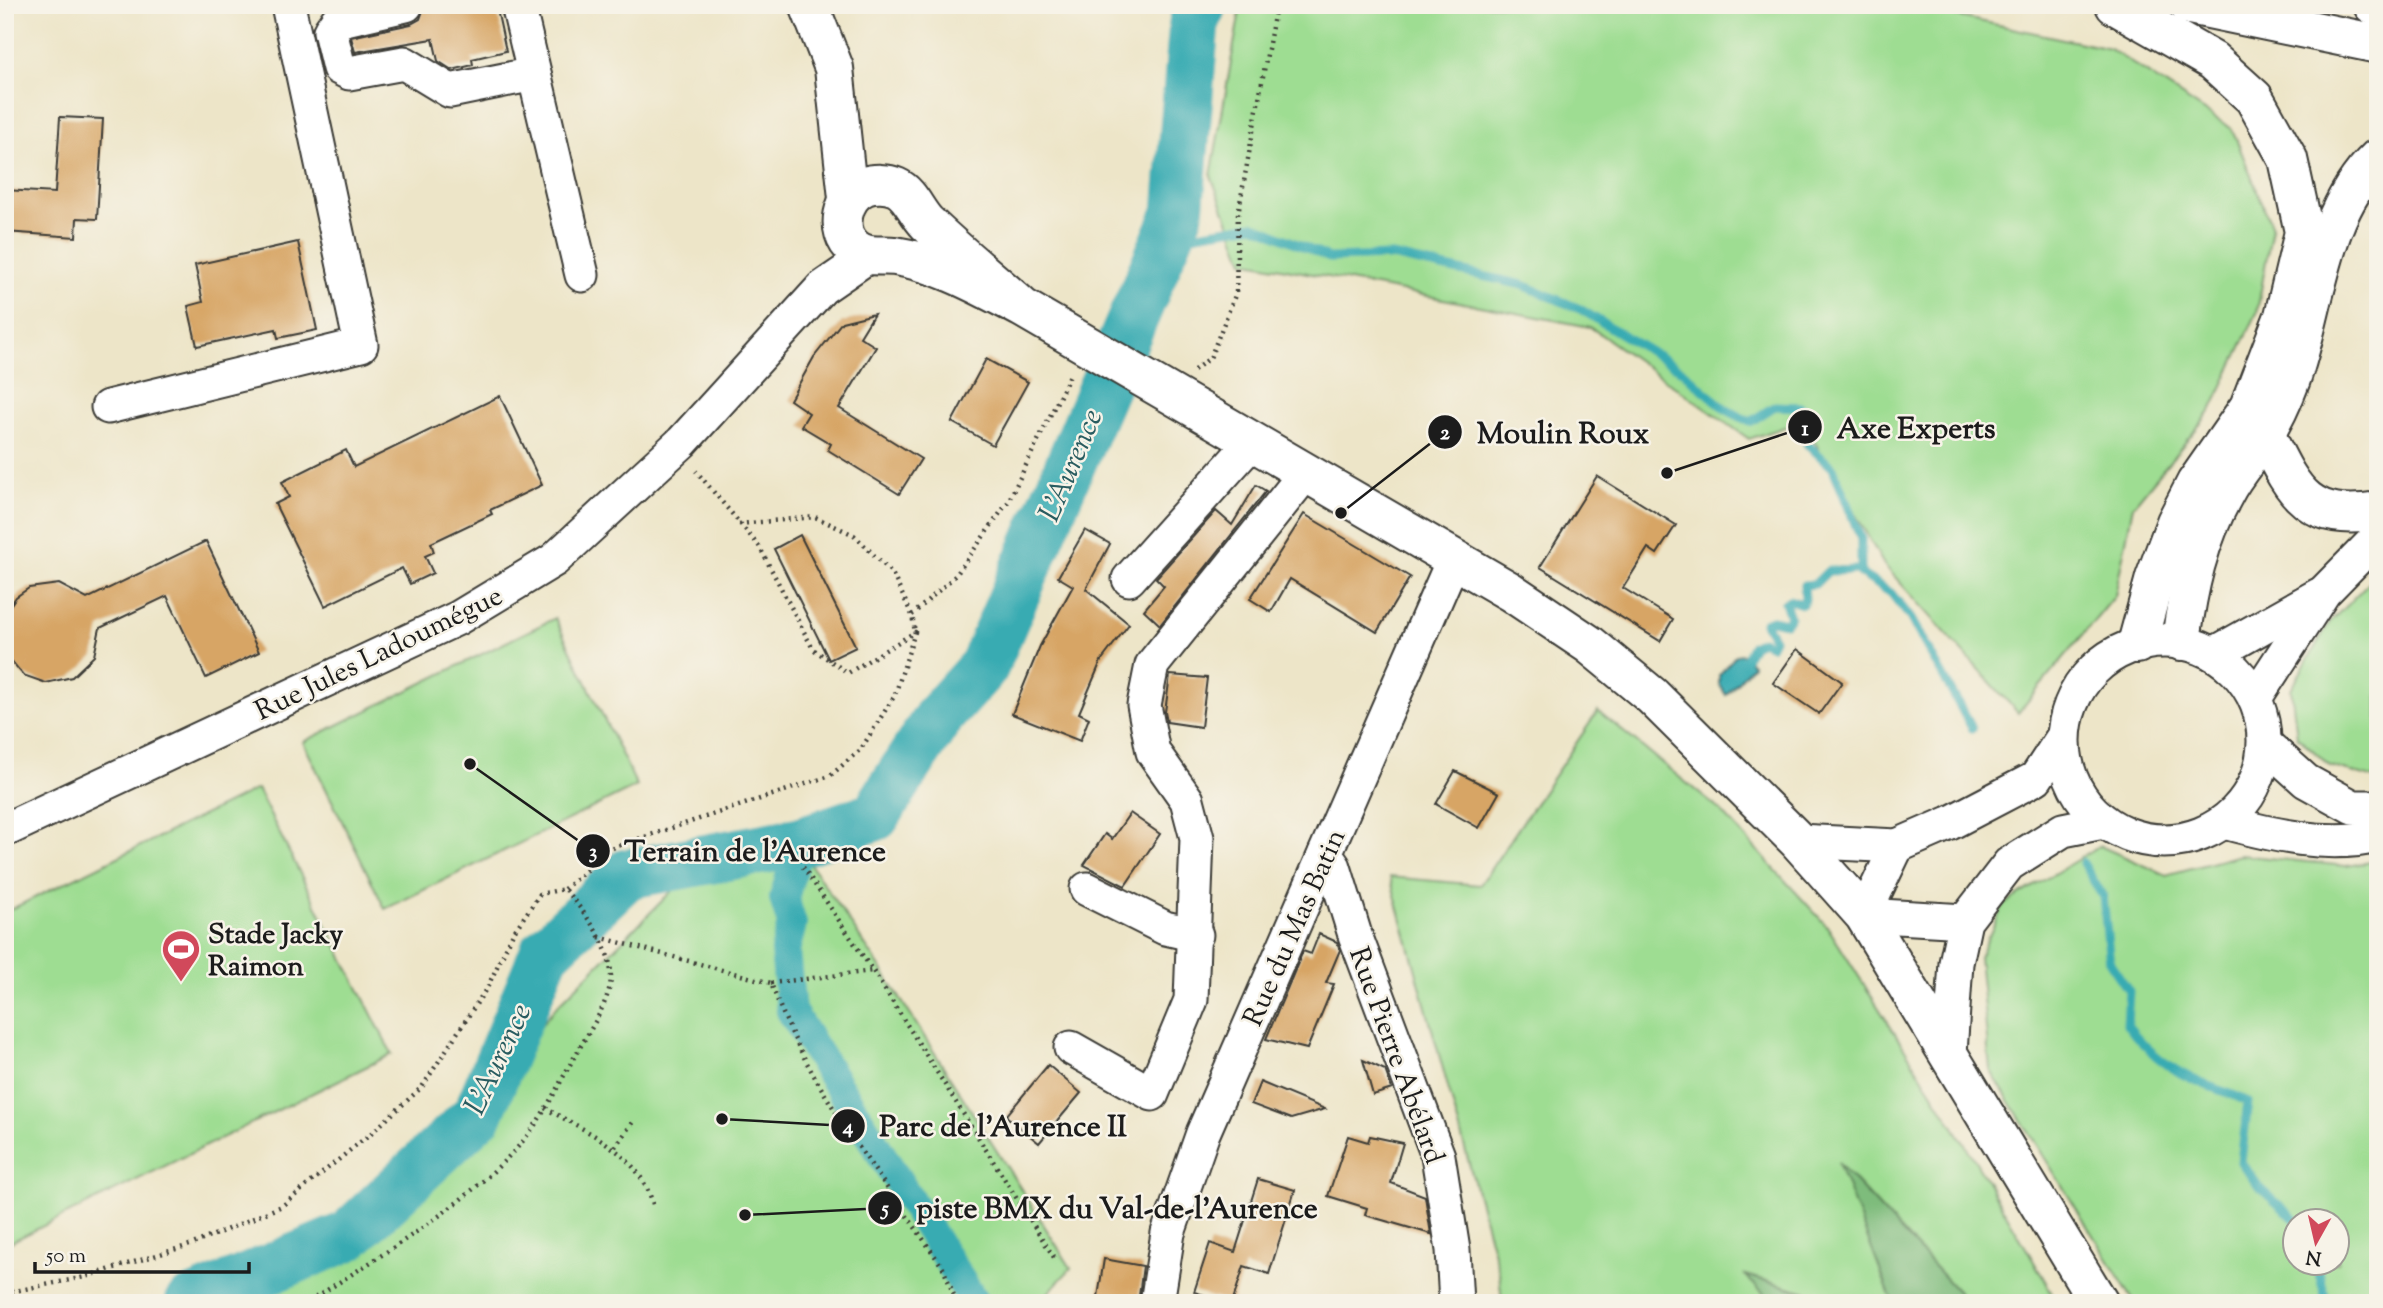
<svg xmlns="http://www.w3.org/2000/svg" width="2383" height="1308" font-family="'Sorts Mill Goudy',serif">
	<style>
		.green { fill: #9edd92; stroke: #5d7c57; stroke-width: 2; fill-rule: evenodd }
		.forest { fill: #7ebc7c; stroke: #4d6c4c; stroke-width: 2 }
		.water { fill: #38abb2; stroke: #2a6467; stroke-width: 2 }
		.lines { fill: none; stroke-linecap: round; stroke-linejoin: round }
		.stream { stroke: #38abb2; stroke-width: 9 }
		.canal { stroke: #38abb2; stroke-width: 30 }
		.river { stroke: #38abb2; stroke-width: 51 }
		.building { fill: #d7a565 }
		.minor-casing { stroke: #3b3a36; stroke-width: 37 }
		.major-casing { stroke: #3b3a36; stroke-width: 42 }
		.highway-casing { stroke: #3b3a36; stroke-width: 42 }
		.path { stroke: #3b3a36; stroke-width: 4.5; stroke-dasharray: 2 5; stroke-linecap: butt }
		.minor { stroke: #fff; stroke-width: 33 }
		.major { stroke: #fff; stroke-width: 38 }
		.highway { stroke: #fff; stroke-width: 38 }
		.labels { text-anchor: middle; stroke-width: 5; stroke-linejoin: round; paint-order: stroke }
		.street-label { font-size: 28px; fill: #1c1c1c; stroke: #f7f3e8 }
		.poi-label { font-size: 28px; font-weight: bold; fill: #1c1c1c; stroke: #f7f3e8; text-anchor: start }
		.water-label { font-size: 30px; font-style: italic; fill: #295c60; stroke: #f7f3e8 }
		.leader { fill: none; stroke: #1c1c1c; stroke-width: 2.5 }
		.callout-dot { fill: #1c1c1c; stroke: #f7f3e8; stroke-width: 2.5 }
		.mark-label { font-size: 21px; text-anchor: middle; font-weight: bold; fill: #fff }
		.callout-label { font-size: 30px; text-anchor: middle; font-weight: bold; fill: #1c1c1c; stroke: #f7f3e8; stroke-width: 5; stroke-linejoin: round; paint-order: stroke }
	</style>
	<rect width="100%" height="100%" fill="#f7f3e8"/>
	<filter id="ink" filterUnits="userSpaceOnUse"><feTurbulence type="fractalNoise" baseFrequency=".0143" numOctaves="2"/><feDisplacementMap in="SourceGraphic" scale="14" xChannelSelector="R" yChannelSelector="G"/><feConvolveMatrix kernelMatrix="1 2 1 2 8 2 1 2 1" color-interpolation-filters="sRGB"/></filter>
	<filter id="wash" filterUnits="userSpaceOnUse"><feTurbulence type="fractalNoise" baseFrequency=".00686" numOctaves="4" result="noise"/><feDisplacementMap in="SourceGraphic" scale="28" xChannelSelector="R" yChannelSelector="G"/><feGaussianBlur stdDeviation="1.57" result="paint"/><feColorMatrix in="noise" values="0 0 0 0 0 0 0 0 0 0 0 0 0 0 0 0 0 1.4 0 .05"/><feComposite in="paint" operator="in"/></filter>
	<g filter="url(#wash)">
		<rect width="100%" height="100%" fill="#ede5c8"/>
		<g class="green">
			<path d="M1241,5H1904L2110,49L2232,129L2272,227L2257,313L2211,411L2133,506L2115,596L2018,713L1884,565L1803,421L1749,439L1590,327L1244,261L1211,176Z"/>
			<path d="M2378,573V780L2330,766L2297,736L2291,689L2329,623Z"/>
			<path d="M555,618L637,786L385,909L303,742Z"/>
			<path d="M1598,711L1721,811L1827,926L1976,1162L2058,1303H1968L1840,1165L1893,1303H1845L1746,1275L1774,1303H1502L1499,1272L1390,877L1480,885Z"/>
			<path d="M257,789L392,1054L5,1245V912Z"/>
			<path d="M2100,846L2166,875L2240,855L2346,866L2378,861V1303H2135L1990,1070L1979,957L2004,904ZM2338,1220V1262H2296V1220Z"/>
			<path d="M806,858L882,970L1071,1268L1039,1303H255L379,1230L554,1009L673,890Z"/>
		</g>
		<g class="forest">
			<path d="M1838,1163L1968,1303H1893Z"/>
			<path d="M1744,1275L1845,1303H1774Z"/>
		</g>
		<path class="water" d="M1742,654L1753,665L1726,695L1719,684V675L1736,655Z"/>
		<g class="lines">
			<g class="stream">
				<path d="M1166,239L1254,225L1329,258L1392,256L1523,285L1580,309L1681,370L1725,409L1750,422L1775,406L1801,407L1807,444L1833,468L1861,539V574L1891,593L1910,617L1972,728"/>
				<path d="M1744,661L1753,645L1762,641L1771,645L1774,639L1765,623L1772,620L1786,623L1790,617L1785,603L1789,600L1802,604L1805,599L1804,585L1815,584L1828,571L1861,570"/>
				<path d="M2083,863L2103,897L2110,963L2129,991L2127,1025C2148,1052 2169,1069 2201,1083C2217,1090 2232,1093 2248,1102L2241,1162L2259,1187L2296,1220"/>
				<path d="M2316,1262L2327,1303"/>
			</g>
			<path class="canal" d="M800,842L784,898L792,924L785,951L791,1011L975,1303"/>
			<path class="river" d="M190,1303L348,1236L478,1114L545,952L627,874L800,842L875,816L939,716L984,666L1178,213L1194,23L1202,5"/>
		</g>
		<g id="blocks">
			<g class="building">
				<path d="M425,5H441V11L468,5H496L506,51L472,59L473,65L452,70L438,61L433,39L355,52L351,37L411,24L420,19Z"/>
				<path d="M60,117L103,119L97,219L77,218L76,237L5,232V190L55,193Z"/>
				<path d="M298,242L317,330L278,338L276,329L197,346L188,306L203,302L195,265Z"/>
				<path d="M874,314L860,337L876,347L839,408L921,459L899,494L828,450L831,444L801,426L809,413L790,400L814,357L842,322Z"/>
				<path d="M986,359L1028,382L993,445L952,422Z"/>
				<path d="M500,396L542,485L490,510L492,514L431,543L434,552L425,556L433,573L410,584L402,568L325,606L275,504L289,497L282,482L346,450L354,467Z"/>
				<path d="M1597,476L1676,525L1657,554L1648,548L1623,588L1673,619L1660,641L1540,567Z"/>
				<path d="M1256,485L1266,491L1160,625L1144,610L1164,586L1156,578L1216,511L1232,525Z"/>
				<path d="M1304,514L1410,577L1377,632L1290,579L1271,612L1250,599Z"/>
				<path d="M1085,530L1110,544L1086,589L1129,624L1101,661L1079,713L1089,718L1080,741L1012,714L1040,646L1073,586L1058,577Z"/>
				<path d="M800,535L856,647L829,660L774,549Z"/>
				<path d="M206,541L259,652L206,678L167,596L100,628L94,656L72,677L46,683L23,675L5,653L7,610L16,597L29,588L59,584L87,599Z"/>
				<path d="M1797,649L1842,682L1819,714L1773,683Z"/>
				<path d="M1170,675L1207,678L1201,727L1167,722L1165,712Z"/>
				<path d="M1455,771L1499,793L1479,828L1436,804Z"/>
				<path d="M1130,813L1160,834L1125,886L1084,865L1105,834L1112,839Z"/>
				<path d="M1319,934L1337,942L1340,950L1326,983L1334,984L1307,1049L1266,1039L1303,951L1311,954Z"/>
				<path d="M1363,1060L1385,1070L1392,1089L1373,1095Z"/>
				<path d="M1048,1065L1081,1093L1039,1143L1006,1116Z"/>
				<path d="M1260,1082L1325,1109L1291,1119L1251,1104Z"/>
				<path d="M1348,1136L1368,1142L1370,1136L1403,1143L1391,1183L1425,1196L1431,1234L1365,1215L1367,1208L1328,1196Z"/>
				<path d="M1258,1179L1295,1190L1269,1274L1244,1266L1232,1303L1194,1292L1210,1243L1235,1252Z"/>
				<path d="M1104,1259L1143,1266L1138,1303H1097Z"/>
			</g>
		</g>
	</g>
	<g filter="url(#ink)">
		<use href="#blocks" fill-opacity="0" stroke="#3b3a36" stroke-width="2"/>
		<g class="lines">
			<g class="minor-casing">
				<g id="minor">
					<path d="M406,5L337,21L330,31L339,68L349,73L404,63L450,91L534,74"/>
					<path d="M518,5L582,275"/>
					<path d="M108,407L361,345L288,5"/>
					<path d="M1129,579L1252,442"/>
					<circle cx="2164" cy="741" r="100"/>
					<path d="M2214,654L2319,595"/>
					<path d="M2255,698L2324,592L2378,537"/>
					<path d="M2265,744L2306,781L2353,807H2378"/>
					<path d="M2224,822C2272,835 2328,848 2378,836"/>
					<path d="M5,830L458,618L554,560L682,442L822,288L870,255"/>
					<path d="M1798,841L1897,846L1950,823L2036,778L2063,737"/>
					<path d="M1897,846L1864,915L1965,921"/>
					<path d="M1325,854L1334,867L1355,935L1438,1156L1453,1250L1456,1303"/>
					<path d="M1087,889L1165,928L1196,935"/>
					<path d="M1071,1048L1152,1094L1191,1000L1197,838L1187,800L1153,752L1144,705L1152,665L1305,474"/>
					<path d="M1950,1053L1956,963L1965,921L2009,864L2063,830L2103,822"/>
					<path d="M1157,1303L1168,1233L1203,1133L1454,558"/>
				</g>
			</g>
			<g class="major-casing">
				<g id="major">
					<path d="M809,5L834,68L848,198"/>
					<path d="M1023,308C991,279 957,252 927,223C916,212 910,193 896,187C887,183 874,183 865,186C842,196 834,231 854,248C867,259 881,254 895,256C941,263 982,287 1023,308L1511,592L1590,645L1652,696L1798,841L1864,915L2099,1303"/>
				</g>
			</g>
			<g class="highway-casing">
				<g id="highway">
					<path d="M2115,5L2213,61L2254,98L2288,159L2304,232L2284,316L2249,407L2196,483L2176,522L2155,578L2137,644"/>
					<path d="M2189,5L2378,44"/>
					<path d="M2373,5L2378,6"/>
					<path d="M2265,434C2293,490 2305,523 2378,511"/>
					<path d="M2181,641C2188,588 2198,541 2224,494C2234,473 2251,456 2263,437C2274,420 2284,398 2291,379C2317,306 2319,214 2378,158"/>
				</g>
			</g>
			<g class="path">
				<path d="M1194,370L1210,358L1236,293L1238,214L1276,5"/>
				<path d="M739,524L815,517L854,535L892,573L912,615L915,632"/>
				<path d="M912,615L956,575L1008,502L1071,373"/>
				<path d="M803,867L873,971L1055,1259"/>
				<path d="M564,889L614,847L830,776L861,749L895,695L915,632L848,673L813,649L759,546L696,471"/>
				<path d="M599,937L771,983C808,1088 882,1177 943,1268L957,1303"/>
				<path d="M771,983L873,971"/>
				<path d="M545,1108C590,1134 640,1152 654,1208"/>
				<path d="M615,1147L635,1119"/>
				<path d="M5,1293L85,1277L134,1262L193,1244L282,1206L376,1129L422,1087L488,986L513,933L540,894L564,889C583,910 612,946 611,977C610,1002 588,1033 576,1054C557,1087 540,1125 513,1152C454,1214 377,1257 307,1303"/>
			</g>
			<use href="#minor" class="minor"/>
			<use href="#major" class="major"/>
			<use href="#highway" class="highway"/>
		</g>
	</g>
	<defs>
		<g id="stadium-pin" transform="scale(2.0125)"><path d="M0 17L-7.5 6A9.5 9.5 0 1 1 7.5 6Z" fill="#d1495b" stroke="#f7f3e8"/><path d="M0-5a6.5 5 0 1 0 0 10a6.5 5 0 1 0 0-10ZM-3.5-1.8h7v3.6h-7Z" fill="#fff"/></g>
	</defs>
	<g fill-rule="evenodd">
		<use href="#stadium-pin" x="181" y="949"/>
	</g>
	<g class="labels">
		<g class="street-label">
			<text transform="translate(378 652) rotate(-26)" y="10">Rue Jules Ladoumégue</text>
			<text transform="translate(1293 927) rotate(-66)" y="10">Rue du Mas Batin</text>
			<text transform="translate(1398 1055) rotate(70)" y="10">Rue Pierre Abélard</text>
		</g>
		<g class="poi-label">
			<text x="208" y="943">Stade Jacky<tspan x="208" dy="32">Raimon</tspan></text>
		</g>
		<g class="water-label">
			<text transform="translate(1070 465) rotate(-67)" y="10">L'Aurence</text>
			<text transform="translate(497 1059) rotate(-65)" y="10">L'Aurence</text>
		</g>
	</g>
	<path class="leader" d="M1667 473L1805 427M1341 513L1445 432M470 764L593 851M722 1119L848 1126M745 1215L885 1208"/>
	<g class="callout-dot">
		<circle cx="1667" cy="473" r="7"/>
		<circle cx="1341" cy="513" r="7"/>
		<circle cx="470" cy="764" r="7"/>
		<circle cx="722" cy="1119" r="7"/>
		<circle cx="745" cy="1215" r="7"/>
		<circle cx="1805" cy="427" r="18"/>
		<circle cx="1445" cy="432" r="18"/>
		<circle cx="593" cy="851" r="18"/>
		<circle cx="848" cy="1126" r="18"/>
		<circle cx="885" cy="1208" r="18"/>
	</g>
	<g class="mark-label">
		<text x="1805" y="435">1</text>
		<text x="1445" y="439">2</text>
		<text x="593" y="858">3</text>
		<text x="848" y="1133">4</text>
		<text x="885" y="1215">5</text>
	</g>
	<g class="callout-label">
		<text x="1916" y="438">Axe Experts</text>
		<text x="1563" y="443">Moulin Roux</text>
		<text x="755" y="861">Terrain de l'Aurence</text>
		<text x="1003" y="1136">Parc de l'Aurence II</text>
		<text x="1117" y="1218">piste BMX du Val-de-l'Aurence</text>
	</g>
	<rect width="2383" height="1308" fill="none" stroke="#f7f3e8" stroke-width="28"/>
	<g transform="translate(2316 1242) rotate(188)"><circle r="33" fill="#f7f3e8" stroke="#9f9d96" stroke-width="2"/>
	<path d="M0-5L12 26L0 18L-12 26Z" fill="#d1495b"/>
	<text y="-10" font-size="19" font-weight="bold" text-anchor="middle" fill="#1c1c1c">N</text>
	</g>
	<path d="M35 1262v10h214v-10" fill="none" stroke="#1c1c1c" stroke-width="3.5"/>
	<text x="46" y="1262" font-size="21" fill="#1c1c1c" stroke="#f7f3e8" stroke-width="5" paint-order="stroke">50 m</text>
</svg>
